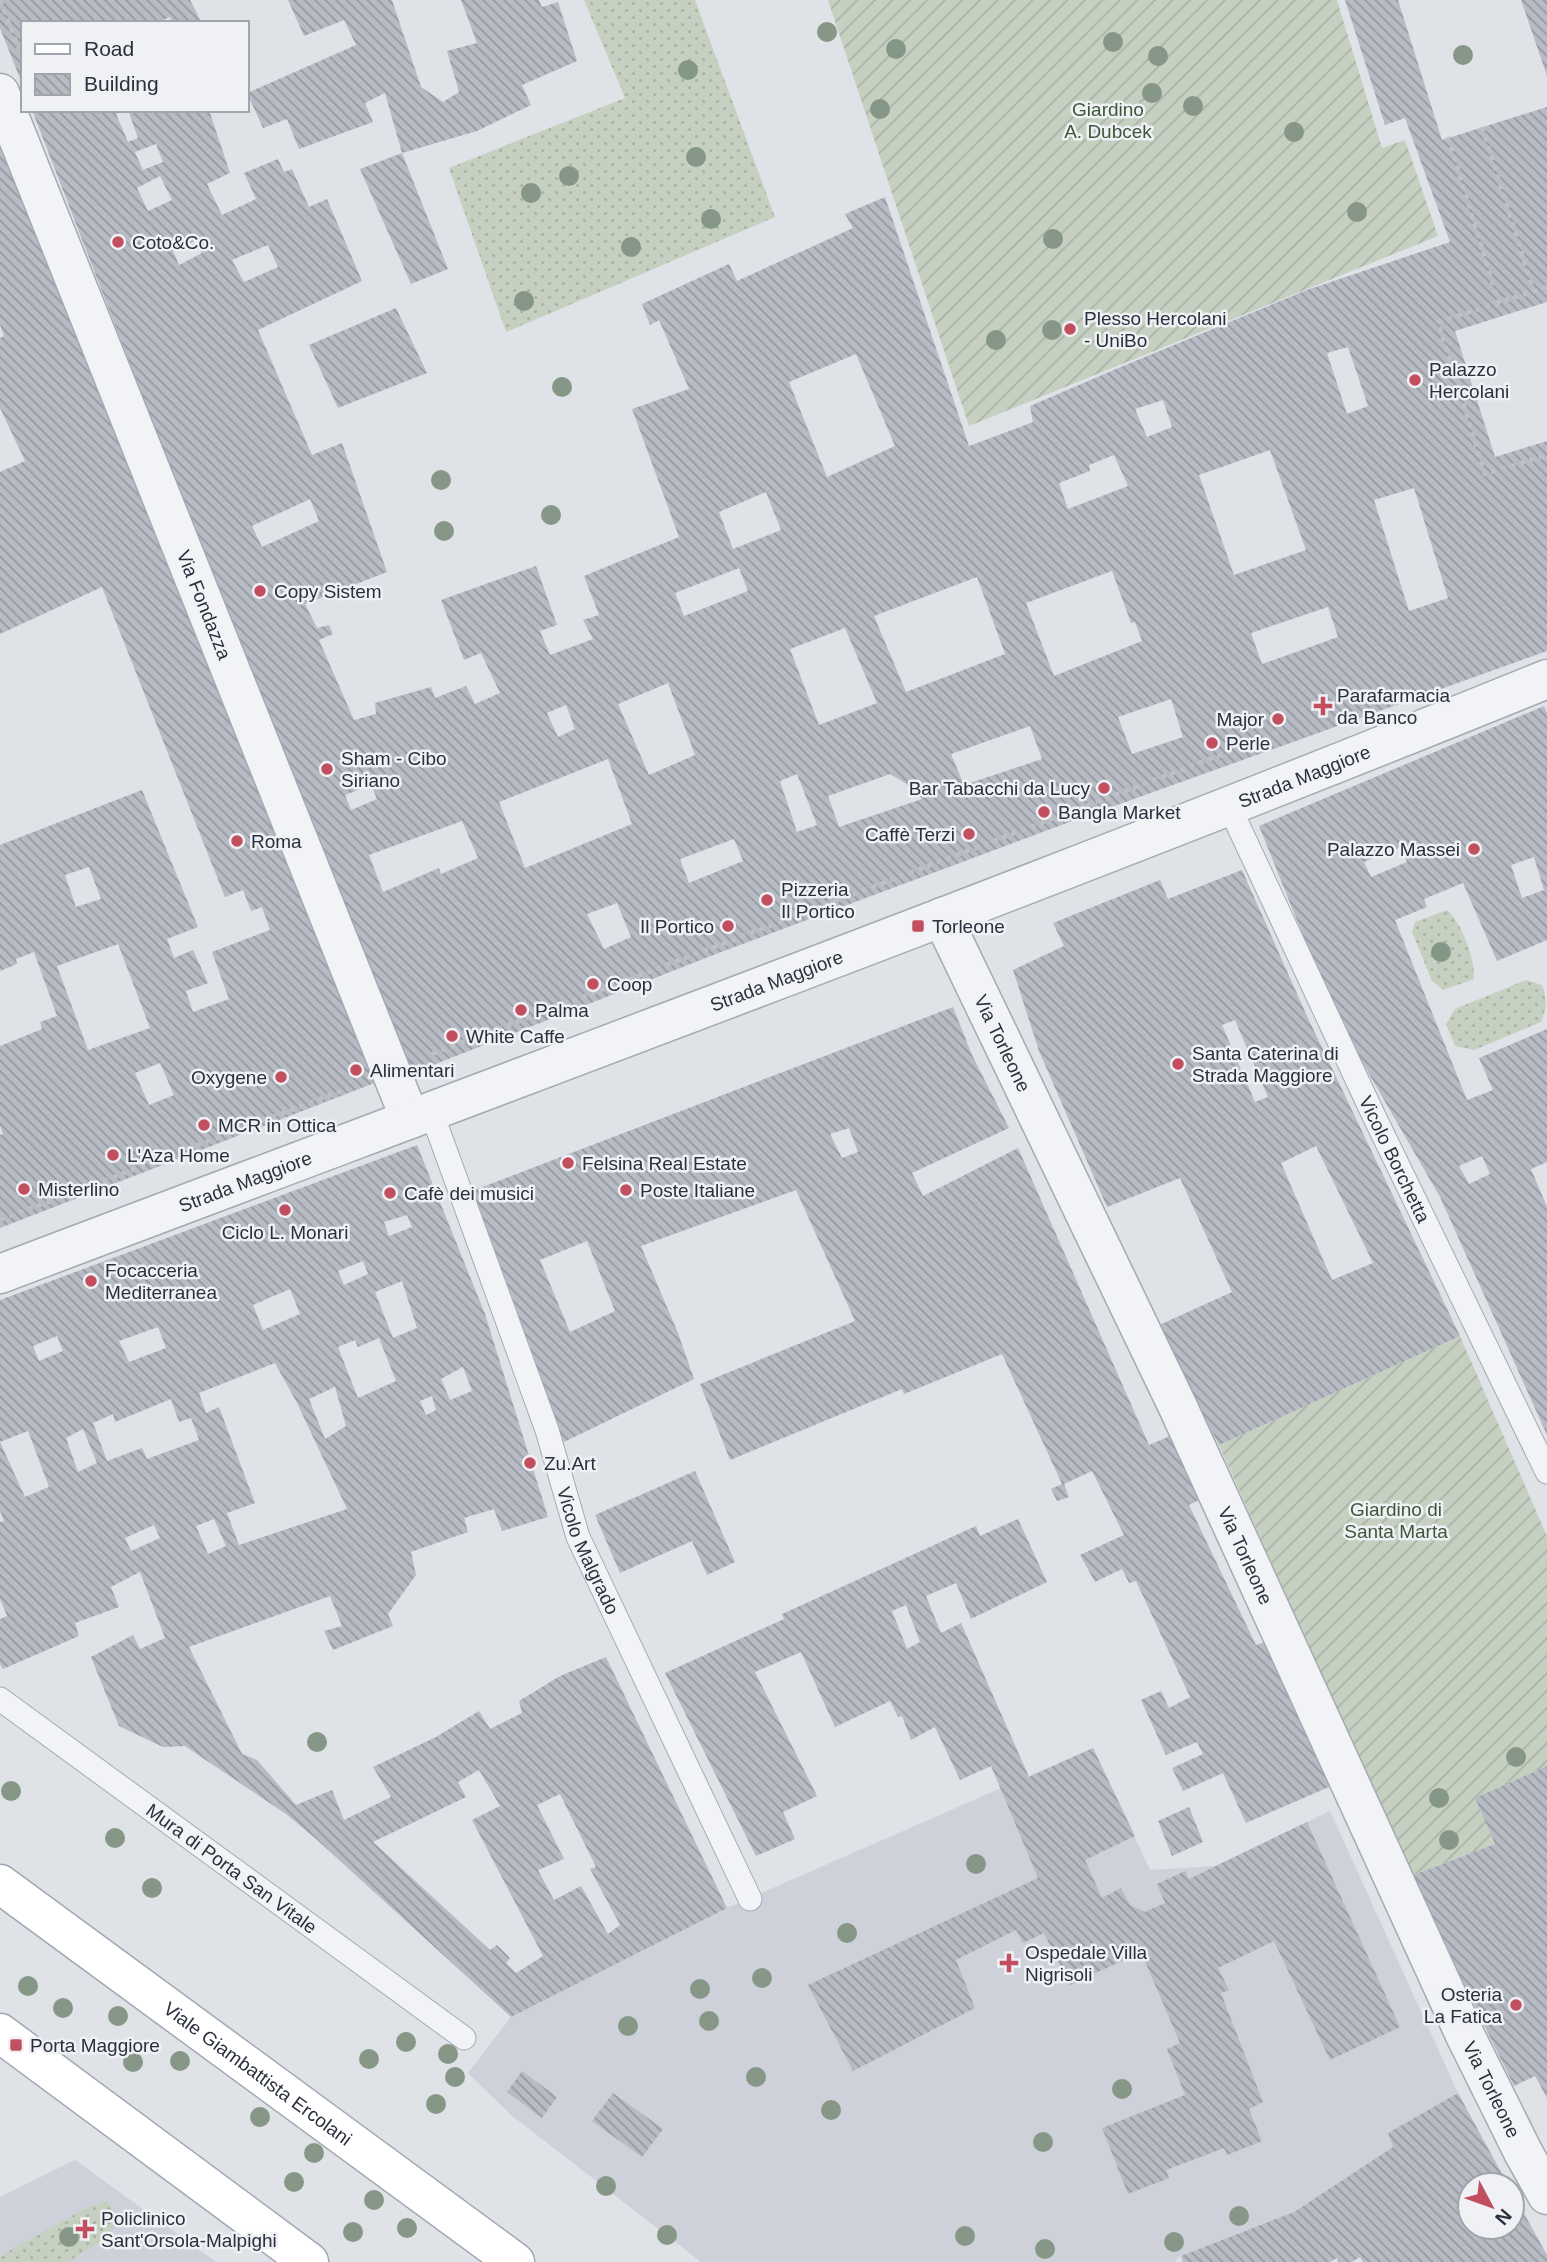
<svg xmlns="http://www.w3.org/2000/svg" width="1547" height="2262" font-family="Arial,sans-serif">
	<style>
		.built { fill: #ced1d9 }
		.grass { fill: url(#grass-dots) }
		.garden { fill: url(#garden-furrows) }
		.building { fill: url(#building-back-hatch); fill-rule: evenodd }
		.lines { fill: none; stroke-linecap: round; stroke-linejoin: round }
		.service-casing { stroke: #a5a9b1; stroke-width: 25 }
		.minor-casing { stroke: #a5a9b1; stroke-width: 41 }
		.tertiary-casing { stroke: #a5a9b1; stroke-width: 41 }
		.primary-casing { stroke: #a0a7b2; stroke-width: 41 }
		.path { stroke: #bec0c6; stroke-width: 4.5; stroke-dasharray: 5 5; stroke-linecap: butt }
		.service { stroke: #f2f3f6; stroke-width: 23 }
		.minor { stroke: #f2f3f6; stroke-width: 38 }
		.tertiary { stroke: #f2f3f6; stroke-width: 38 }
		.primary { stroke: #fff; stroke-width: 38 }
		.tree { fill: #869687 }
		.poi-dot { fill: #c14f5f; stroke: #eff1f5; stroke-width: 2.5 }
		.labels { text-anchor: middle; stroke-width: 5; stroke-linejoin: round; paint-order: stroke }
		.park-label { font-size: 19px; fill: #3e5738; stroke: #eff1f5 }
		.poi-label { font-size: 19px; fill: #2a303d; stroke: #eff1f5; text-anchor: start }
		.street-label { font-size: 19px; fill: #2a303d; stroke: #eff1f5 }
	</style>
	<defs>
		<pattern id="grass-dots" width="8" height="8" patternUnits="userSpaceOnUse" patternTransform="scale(1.75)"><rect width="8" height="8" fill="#c5d0c1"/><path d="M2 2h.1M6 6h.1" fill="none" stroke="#a9b3a7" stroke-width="1.8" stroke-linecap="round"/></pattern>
		<pattern id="garden-furrows" width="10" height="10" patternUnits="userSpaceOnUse" patternTransform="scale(1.75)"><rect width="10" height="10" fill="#c5d0c1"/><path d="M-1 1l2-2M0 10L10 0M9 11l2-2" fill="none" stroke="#a9b3a7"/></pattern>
		<pattern id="building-back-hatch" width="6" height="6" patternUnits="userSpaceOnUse" patternTransform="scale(1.75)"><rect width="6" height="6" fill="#b7bbc3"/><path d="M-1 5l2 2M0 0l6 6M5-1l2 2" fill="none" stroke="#9598a0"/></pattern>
	</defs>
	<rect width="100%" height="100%" fill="#dfe2e7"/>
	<g class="built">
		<path d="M1093,1748L1150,1870L1215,1866L1330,1811L1458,2093L1388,2133L1393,2147L1294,2212L1181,2256L1174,2262H701L511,2115L468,2073L511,2017L727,1908Z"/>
		<path d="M75,2160L216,2262H0V2197Z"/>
	</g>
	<g class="grass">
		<path d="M584,0H695L775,217L506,332L449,168L625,98Z"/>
		<path d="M1447,910C1462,923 1475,959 1474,979L1443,990L1432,981L1412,932L1415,922Z"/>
		<path d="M1526,980L1542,985C1547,999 1547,1009 1541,1022L1474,1050L1455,1046L1446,1024L1455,1009Z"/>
		<path d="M107,2201L120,2220L104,2239L68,2262H0V2256L88,2207Z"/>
	</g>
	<g class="garden">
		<path d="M828,0H1337L1382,148L1405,140L1438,236L969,426Z"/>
		<path d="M1460,1336L1547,1536V1766L1475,1798L1495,1844L1411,1876L1219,1445Z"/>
	</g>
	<g class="building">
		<path d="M0,0H190L202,23H172L170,17L157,23H23V86L0,28Z"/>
		<path d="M288,0H392L421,87L443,102L459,92L447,51L477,43L461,0H539L542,7L558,2L577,61L522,85L531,105L477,131L402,153L385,93L365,103L373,122L299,149L287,119L263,128L247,93L356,45L344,20L304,36Z"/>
		<path d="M1345,0H1398L1442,140L1547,107V302L1455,331L1495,457L1547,441V651L1064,824L716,954L405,1076L32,110H125L116,114L128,142L138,138L128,110H209L230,173L207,184L222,215L256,199L244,173L278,159L284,172L292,169L309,207L327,199L362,281L258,330L312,455L342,443L387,572L305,604L317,628L329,625L333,634L319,640L354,720L376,714L375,703L431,687L435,698L466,686L475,704L500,693L481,653L464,660L441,600L536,566L557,625L540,631L550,655L593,639L583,620L599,615L584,576L679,537L632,409L689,389L659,320L650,325L642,304L729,264L737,281L853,228L845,214L885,197L969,446L1033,422L1030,406L1116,369L1307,290L1450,242L1405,118L1385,125ZM156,144L163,162L143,170L135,152ZM160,176L172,200L148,211L137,188ZM197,240L202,253L179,265L173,251ZM268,245L278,267L244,282L232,260ZM1348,347L1368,406L1347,414L1327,353ZM856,354L895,446L827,477L789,382ZM1163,400L1172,427L1147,437L1135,409ZM1270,450L1306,550L1234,575L1199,475ZM1114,455L1128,486L1068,509L1059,483L1090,471L1089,465ZM1414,488L1448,598L1409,611L1374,500ZM766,492L781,530L733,549L719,512ZM310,499L319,521L262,547L252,526ZM739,568L748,591L684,616L675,593ZM1112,571L1131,623L1135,622L1142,641L1054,676L1026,603ZM977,577L1005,654L906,692L874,616ZM1328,607L1338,637L1262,664L1251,633ZM845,628L877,703L819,725L790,649ZM668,683L695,755L649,775L618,704ZM1171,699L1183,737L1132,754L1118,717ZM566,705L575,729L558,737L547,713ZM1030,726L1042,759L964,785L951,754ZM608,759L632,824L525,868L499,802ZM797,774L817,825L797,832L780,781ZM890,774L905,783L922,799L839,827L828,796ZM371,785L377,799L351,810L345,795ZM462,821L478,858L441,874L439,868L383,892L369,855ZM734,839L743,861L689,883L680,859ZM617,903L631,937L604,949L587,914Z"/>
		<path d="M1521,0H1547V76Z"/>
		<path d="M0,129L377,1082L0,1228V1135L3,1134L0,1126V1046L42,1029L40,1022L57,1016L34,952L16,959L17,964L0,971V845L142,790L198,927L167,939L174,958L193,950L208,983L186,991L193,1012L229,999L212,952L270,930L262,907L251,911L243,890L225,897L102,587L0,634V472L25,461L0,408V338L4,336L0,325ZM89,867L101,899L76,907L65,875ZM118,944L150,1028L88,1050L57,966ZM160,1063L174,1095L149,1105L135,1073Z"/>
		<path d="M402,153L448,269L411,284L360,169Z"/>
		<path d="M396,308L427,373L338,408L309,345Z"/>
		<path d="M1544,706L1547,713V940L1497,961L1463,883L1424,899L1427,907L1395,920L1467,1100L1493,1090L1479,1058L1547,1029V1162L1531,1169L1547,1207V1435L1440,1197L1335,1015L1259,826ZM1401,847L1407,862L1371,877L1364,862ZM1534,857L1544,890L1522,898L1511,865ZM1482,1156L1490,1174L1469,1184L1459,1166Z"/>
		<path d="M1242,870L1306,1014L1460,1336L1219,1445L1157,1326L1232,1292L1180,1178L1107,1207L1039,1051L1013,970L1064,946L1053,923L1160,880L1168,899ZM1235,1020L1268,1097L1255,1102L1222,1025ZM1316,1146L1373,1263L1332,1280L1281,1163Z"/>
		<path d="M953,1007L972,1055L1009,1128L912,1173L923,1196L1018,1148L1149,1445L1177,1433L1207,1496L1189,1505L1256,1645L1272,1640L1336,1784L1246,1823L1223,1773L1183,1791L1172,1768L1203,1754L1197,1742L1166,1755L1141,1700L1161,1691L1169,1708L1190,1697L1136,1581L1129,1583L1122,1569L1095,1582L1080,1555L1124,1535L1092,1471L1064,1484L1069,1497L1057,1501L1051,1489L1062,1484L1002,1354L904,1394L902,1389L730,1460L700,1384L855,1321L796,1190L641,1246L678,1333L694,1379L564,1442L545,1398L516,1308L472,1191ZM849,1128L858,1152L842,1158L830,1134ZM587,1241L615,1311L570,1332L540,1260Z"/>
		<path d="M417,1145L485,1314L548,1517L502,1531L494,1509L464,1518L468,1532L411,1552L416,1575L388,1614L393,1626L333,1650L324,1631L342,1626L330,1596L189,1647L242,1754L257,1760L296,1805L332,1790L344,1820L391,1797L373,1767L436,1737L479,1711L490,1729L522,1713L519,1701L560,1676L606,1657L727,1908L511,2017L315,1838L286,1814L185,1746L163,1747L119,1726L91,1657L133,1635L140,1649L165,1638L140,1572L111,1587L119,1607L75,1623L79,1636L3,1669L0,1664V1619L7,1616L0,1599V1522L4,1521L0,1511V1442L25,1497L49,1487L28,1431L0,1442V1300ZM407,1215L412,1227L389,1236L384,1222ZM363,1261L368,1274L344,1285L338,1271ZM402,1281L417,1328L393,1338L375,1292ZM290,1289L300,1314L263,1330L253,1305ZM158,1327L166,1348L129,1362L119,1341ZM57,1336L63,1351L39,1361L33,1346ZM379,1338L396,1381L358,1398L338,1347L355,1340L358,1347ZM275,1363L297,1403L347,1509L239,1545L227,1513L255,1503L219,1407L206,1413L199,1393ZM463,1367L472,1391L450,1400L441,1379ZM335,1387L346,1426L325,1439L309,1399ZM432,1396L436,1410L426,1415L420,1401ZM171,1399L179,1422L191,1418L199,1440L147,1459L142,1448L107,1461L93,1423L113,1414L115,1422ZM83,1429L97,1463L78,1472L66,1438ZM214,1519L226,1546L208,1554L196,1526ZM154,1525L160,1538L131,1551L125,1538ZM479,1770L500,1806L472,1820L543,1956L516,1973L506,1963L510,1958L497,1945L490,1950L373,1842L466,1797L458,1782ZM560,1794L596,1867L590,1869L620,1925L608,1934L581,1886L554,1900L538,1870L564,1859L537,1805Z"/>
		<path d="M695,1471L735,1562L707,1575L692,1541L620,1573L595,1515Z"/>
		<path d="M1018,1519L1047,1582L971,1619L956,1583L926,1596L941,1633L961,1623L1029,1777L1093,1748L1135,1836L1085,1860L1102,1898L1121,1888L1130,1905L1145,1912L1165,1903L1157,1884L1185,1871L1189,1879L1307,1822L1400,2027L1330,2060L1274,1941L1218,1968L1229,1990L1221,1993L1263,2102L1249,2109L1262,2141L1227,2155L1224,2148L1166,2170L1169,2178L1128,2194L1102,2128L1185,2095L1167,2049L1180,2043L1141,1952L1070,1985L1044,1933L1023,1943L1016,1930L956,1960L975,2008L853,2071L808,1985L1038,1878L991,1766L960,1780L935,1727L911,1740L902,1716L898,1717L890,1701L835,1727L801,1652L755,1672L817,1796L783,1812L795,1839L756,1856L665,1673L784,1619L782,1614L976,1526L980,1536ZM906,1605L920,1642L907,1649L892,1611Z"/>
		<path d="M1547,1766V2098L1535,2076L1514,2086L1411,1876L1495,1844L1475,1798Z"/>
		<path d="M1189,1807L1203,1842L1172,1856L1158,1821Z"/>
		<path d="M522,2071L557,2097L542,2118L507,2092Z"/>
		<path d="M613,2093L663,2129L642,2157L592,2121Z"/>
		<path d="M1458,2093L1508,2185H1470V2227H1512V2192L1547,2255V2262H1363L1360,2257L1352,2262H1338L1337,2258L1330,2262H1183L1181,2256L1294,2212L1393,2147L1388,2133Z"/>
	</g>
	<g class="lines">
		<g class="service-casing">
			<g id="service">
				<path id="s1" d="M1229,806L1373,1114L1547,1472"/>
				<path id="s2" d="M431,1111L547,1430L578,1537L750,1899"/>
				<path id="s3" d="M0,1699L464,2038"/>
			</g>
		</g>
		<g class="minor-casing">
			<g id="minor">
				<path id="s4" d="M0,93L410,1119"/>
				<path id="s5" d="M942,917L1177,1405L1465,2035L1523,2152L1547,2195"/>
			</g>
		</g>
		<g class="tertiary-casing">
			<g id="tertiary">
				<path id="s6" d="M0,1274C517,1078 1035,887 1547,679"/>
			</g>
		</g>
		<g class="primary-casing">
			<g id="primary">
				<path id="s7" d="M0,1884L515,2262"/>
				<path d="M0,2033L309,2262"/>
			</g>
		</g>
		<g class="path">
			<path d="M0,0L20,52"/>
			<path d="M1482,127L1534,292"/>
			<path d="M1448,137L1499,304"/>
			<path d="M1547,287L1438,322L1485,474L1547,455"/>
			<path d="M432,1054L1281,732"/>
			<path d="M0,1220L349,1088"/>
		</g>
		<use href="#service" class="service"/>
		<use href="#minor" class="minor"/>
		<use href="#tertiary" class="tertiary"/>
		<use href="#primary" class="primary"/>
	</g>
	<g class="tree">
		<circle cx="827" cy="32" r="10"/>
		<circle cx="1113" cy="42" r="10"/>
		<circle cx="896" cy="49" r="10"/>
		<circle cx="1463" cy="55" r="10"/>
		<circle cx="1158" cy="56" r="10"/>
		<circle cx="688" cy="70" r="10"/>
		<circle cx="1152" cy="93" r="10"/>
		<circle cx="1193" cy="106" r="10"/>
		<circle cx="880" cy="109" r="10"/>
		<circle cx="1294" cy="132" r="10"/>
		<circle cx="696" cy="157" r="10"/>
		<circle cx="569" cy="176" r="10"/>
		<circle cx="531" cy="193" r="10"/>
		<circle cx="1357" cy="212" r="10"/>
		<circle cx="711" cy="219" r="10"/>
		<circle cx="1053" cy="239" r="10"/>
		<circle cx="631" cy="247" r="10"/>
		<circle cx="524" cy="301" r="10"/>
		<circle cx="1052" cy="330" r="10"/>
		<circle cx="996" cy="340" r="10"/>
		<circle cx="562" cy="387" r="10"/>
		<circle cx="441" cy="480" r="10"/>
		<circle cx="551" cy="515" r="10"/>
		<circle cx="444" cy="531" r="10"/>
		<circle cx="1441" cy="952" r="10"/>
		<circle cx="317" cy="1742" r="10"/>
		<circle cx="1516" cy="1757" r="10"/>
		<circle cx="11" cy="1791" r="10"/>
		<circle cx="1439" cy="1798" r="10"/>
		<circle cx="115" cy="1838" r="10"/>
		<circle cx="1449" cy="1840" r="10"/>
		<circle cx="976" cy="1864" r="10"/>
		<circle cx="152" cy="1888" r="10"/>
		<circle cx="847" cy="1933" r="10"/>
		<circle cx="762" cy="1978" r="10"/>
		<circle cx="28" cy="1986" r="10"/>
		<circle cx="700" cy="1989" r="10"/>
		<circle cx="63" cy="2008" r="10"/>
		<circle cx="118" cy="2016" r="10"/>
		<circle cx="709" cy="2021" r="10"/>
		<circle cx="628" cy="2026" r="10"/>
		<circle cx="406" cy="2042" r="10"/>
		<circle cx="448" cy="2054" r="10"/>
		<circle cx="369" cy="2059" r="10"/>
		<circle cx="180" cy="2061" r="10"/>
		<circle cx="133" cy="2062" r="10"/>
		<circle cx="455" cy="2077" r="10"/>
		<circle cx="756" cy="2077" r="10"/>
		<circle cx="1122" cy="2089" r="10"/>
		<circle cx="436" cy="2104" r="10"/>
		<circle cx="831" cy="2110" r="10"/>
		<circle cx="260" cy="2117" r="10"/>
		<circle cx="1043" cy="2142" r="10"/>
		<circle cx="314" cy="2153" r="10"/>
		<circle cx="294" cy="2182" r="10"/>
		<circle cx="606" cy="2186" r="10"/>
		<circle cx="374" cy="2200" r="10"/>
		<circle cx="1239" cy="2216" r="10"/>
		<circle cx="407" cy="2228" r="10"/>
		<circle cx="353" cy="2232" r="10"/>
		<circle cx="667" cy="2235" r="10"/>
		<circle cx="965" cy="2236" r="10"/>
		<circle cx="69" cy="2237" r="10"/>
		<circle cx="1174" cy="2242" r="10"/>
		<circle cx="1045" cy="2249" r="10"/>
	</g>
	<g class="poi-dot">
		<circle cx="118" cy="242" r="7"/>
		<circle cx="1070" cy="329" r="7"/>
		<circle cx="1415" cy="380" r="7"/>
		<circle cx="260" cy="591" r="7"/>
		<path d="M1319.5 695.5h7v7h7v7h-7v7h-7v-7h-7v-7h7z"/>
		<circle cx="1278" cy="719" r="7"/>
		<circle cx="1212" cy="743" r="7"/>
		<circle cx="327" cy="769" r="7"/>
		<circle cx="1104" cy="788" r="7"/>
		<circle cx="1044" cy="812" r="7"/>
		<circle cx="969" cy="834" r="7"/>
		<circle cx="237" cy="841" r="7"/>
		<circle cx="1474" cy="849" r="7"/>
		<circle cx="767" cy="900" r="7"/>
		<circle cx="728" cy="926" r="7"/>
		<rect x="911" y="919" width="14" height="14" rx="3.5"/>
		<circle cx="593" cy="984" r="7"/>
		<circle cx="521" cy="1010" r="7"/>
		<circle cx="452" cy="1036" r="7"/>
		<circle cx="1178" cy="1064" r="7"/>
		<circle cx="356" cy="1070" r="7"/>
		<circle cx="281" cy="1077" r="7"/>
		<circle cx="204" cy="1125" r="7"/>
		<circle cx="113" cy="1155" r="7"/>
		<circle cx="568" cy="1163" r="7"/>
		<circle cx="24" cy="1189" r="7"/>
		<circle cx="626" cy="1190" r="7"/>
		<circle cx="390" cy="1193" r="7"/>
		<circle cx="285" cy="1210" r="7"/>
		<circle cx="91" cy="1281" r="7"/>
		<circle cx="530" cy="1463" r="7"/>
		<path d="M1005.5 1952.5h7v7h7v7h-7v7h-7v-7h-7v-7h7z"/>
		<circle cx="1516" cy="2005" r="7"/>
		<rect x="9" y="2038" width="14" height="14" rx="3.5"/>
		<path d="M81.5 2218.5h7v7h7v7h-7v7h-7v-7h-7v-7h7z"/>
	</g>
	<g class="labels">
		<g class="park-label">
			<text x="1108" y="116">Giardino<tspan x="1108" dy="22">A. Dubcek</tspan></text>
			<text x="1396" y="1516">Giardino di<tspan x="1396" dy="22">Santa Marta</tspan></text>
		</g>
		<g class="poi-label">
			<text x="132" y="249">Coto&amp;Co.</text>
			<text x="1084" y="325">Plesso Hercolani<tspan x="1084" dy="22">- UniBo</tspan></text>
			<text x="1429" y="376">Palazzo<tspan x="1429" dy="22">Hercolani</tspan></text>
			<text x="274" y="598">Copy Sistem</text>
			<text x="1337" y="702">Parafarmacia<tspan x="1337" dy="22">da Banco</tspan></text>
			<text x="1264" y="726" text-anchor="end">Major</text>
			<text x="1226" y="750">Perle</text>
			<text x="341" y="765">Sham - Cibo<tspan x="341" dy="22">Siriano</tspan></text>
			<text x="1090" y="795" text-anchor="end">Bar Tabacchi da Lucy</text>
			<text x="1058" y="819">Bangla Market</text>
			<text x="955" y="841" text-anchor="end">Caffè Terzi</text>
			<text x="251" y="848">Roma</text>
			<text x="1460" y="856" text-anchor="end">Palazzo Massei</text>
			<text x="781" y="896">Pizzeria<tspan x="781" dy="22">Il Portico</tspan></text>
			<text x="714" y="933" text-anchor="end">Il Portico</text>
			<text x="932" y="933">Torleone</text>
			<text x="607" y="991">Coop</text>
			<text x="535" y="1017">Palma</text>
			<text x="466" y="1043">White Caffe</text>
			<text x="1192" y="1060">Santa Caterina di<tspan x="1192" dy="22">Strada Maggiore</tspan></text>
			<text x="370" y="1077">Alimentari</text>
			<text x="267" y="1084" text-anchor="end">Oxygene</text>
			<text x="218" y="1132">MCR in Ottica</text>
			<text x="127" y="1162">L'Aza Home</text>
			<text x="582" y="1170">Felsina Real Estate</text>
			<text x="38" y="1196">Misterlino</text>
			<text x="640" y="1197">Poste Italiane</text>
			<text x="404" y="1200">Cafè dei musici</text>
			<text x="285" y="1239" text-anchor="middle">Ciclo L. Monari</text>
			<text x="105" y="1277">Focacceria<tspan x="105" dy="22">Mediterranea</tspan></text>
			<text x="544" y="1470">Zu.Art</text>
			<text x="1025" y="1959">Ospedale Villa<tspan x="1025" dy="22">Nigrisoli</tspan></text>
			<text x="1502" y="2001" text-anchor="end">Osteria<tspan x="1502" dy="22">La Fatica</tspan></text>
			<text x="30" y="2052">Porta Maggiore</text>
			<text x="101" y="2225">Policlinico<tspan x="101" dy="22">Sant'Orsola-Malpighi</tspan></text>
		</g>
		<g class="street-label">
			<text dy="7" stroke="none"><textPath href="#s4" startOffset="551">Via Fondazza</textPath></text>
			<text dy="7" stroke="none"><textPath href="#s6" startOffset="1396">Strada Maggiore</textPath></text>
			<text dy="7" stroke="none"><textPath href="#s6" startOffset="830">Strada Maggiore</textPath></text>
			<text dy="7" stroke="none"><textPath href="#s5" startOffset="140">Via Torleone</textPath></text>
			<text dy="7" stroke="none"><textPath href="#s1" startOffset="390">Vicolo Borchetta</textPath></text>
			<text dy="7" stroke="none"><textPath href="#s6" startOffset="262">Strada Maggiore</textPath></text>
			<text dy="7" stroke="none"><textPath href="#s2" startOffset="467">Vicolo Malgrado</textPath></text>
			<text dy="7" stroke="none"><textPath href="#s5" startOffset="707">Via Torleone</textPath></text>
			<text dy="7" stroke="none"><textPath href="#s3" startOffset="287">Mura di Porta San Vitale</textPath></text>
			<text dy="7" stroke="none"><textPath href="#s7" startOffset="320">Viale Giambattista Ercolani</textPath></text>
			<text dy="7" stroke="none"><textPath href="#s5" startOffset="1295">Via Torleone</textPath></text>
		</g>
	</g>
	<rect x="21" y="21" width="228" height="91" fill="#eff1f5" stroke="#a0a4ab" stroke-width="2"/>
	<rect x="35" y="44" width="35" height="10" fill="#ffffff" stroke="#a0a4ab" stroke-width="2"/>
	<text x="84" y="56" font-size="21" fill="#2a303d">Road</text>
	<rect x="35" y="74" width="35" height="21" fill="url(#building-back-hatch)" stroke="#a0a4ab" stroke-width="2"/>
	<text x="84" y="91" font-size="21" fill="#2a303d">Building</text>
	<g transform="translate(1491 2206) rotate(131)"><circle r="33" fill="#eff1f5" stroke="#a0a4ab" stroke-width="2"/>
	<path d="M0-5L12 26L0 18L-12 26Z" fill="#c14f5f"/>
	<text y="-10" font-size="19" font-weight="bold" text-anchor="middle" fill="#2a303d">N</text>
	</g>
</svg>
